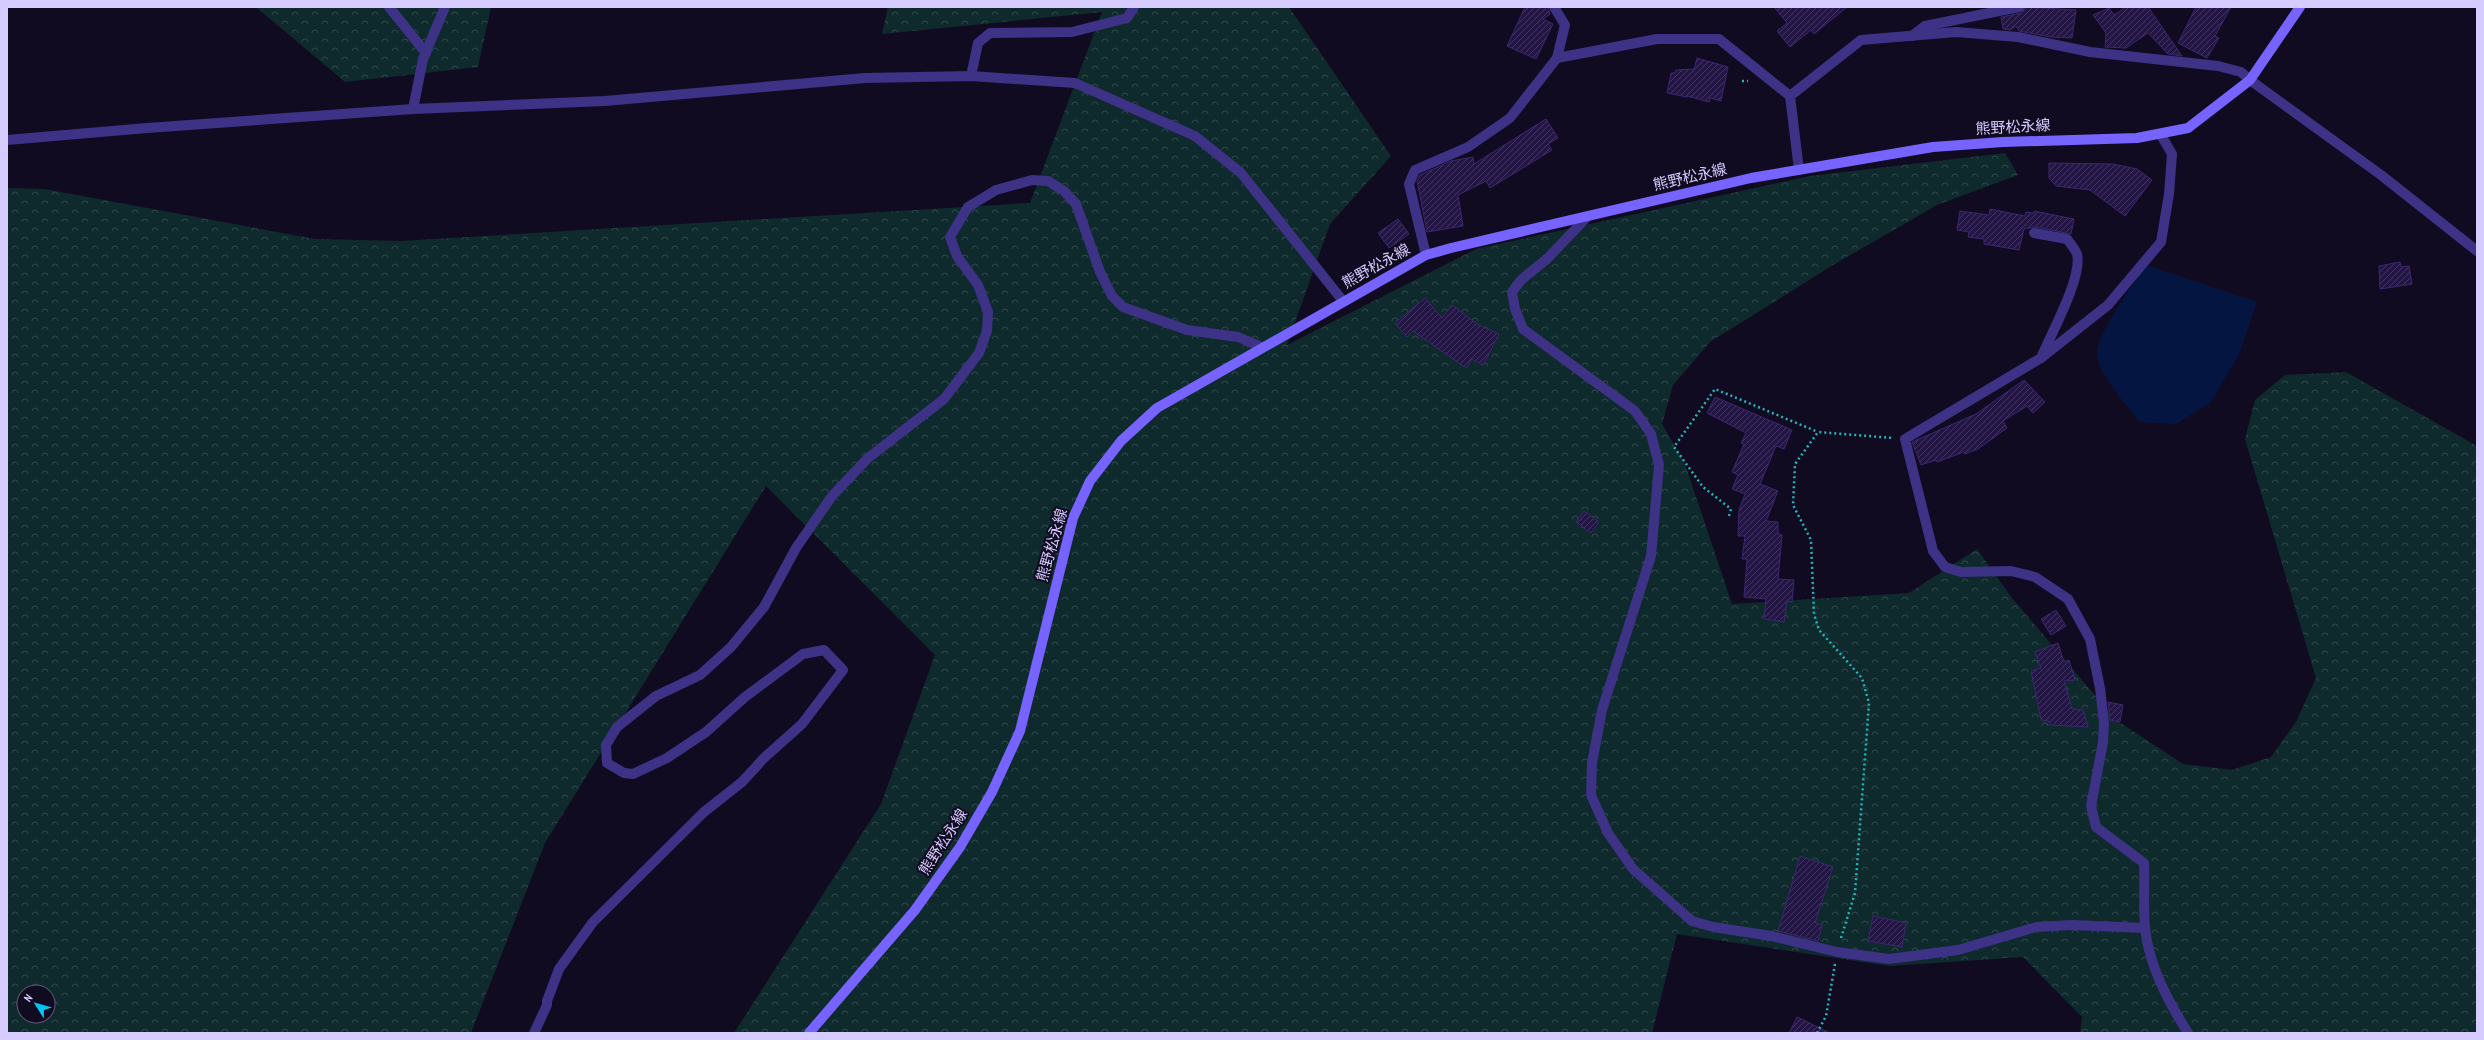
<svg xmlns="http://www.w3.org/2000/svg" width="2484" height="1040" font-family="'PT Sans Narrow','Noto Sans JP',sans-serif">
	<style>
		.forest { fill: url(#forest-crowns); fill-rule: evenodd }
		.water { fill: #051541 }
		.building { fill: url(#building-hatch); stroke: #3c2672 }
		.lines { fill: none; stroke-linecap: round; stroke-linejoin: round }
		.path { stroke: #23b6bc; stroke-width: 2.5; stroke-dasharray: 2 3; stroke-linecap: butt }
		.service { stroke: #3d3285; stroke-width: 10 }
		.minor { stroke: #3d3285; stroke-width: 10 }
		.tertiary { stroke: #3d3285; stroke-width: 10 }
		.secondary { stroke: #7763ff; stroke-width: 10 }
		.labels { text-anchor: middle; stroke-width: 4; stroke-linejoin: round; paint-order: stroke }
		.street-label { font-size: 15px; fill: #d7ccff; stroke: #110b22 }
	</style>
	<defs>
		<pattern id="forest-crowns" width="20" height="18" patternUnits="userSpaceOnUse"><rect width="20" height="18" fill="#0e2a2c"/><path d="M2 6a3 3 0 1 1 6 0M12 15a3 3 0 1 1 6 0" fill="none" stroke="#30484c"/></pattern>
		<pattern id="building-hatch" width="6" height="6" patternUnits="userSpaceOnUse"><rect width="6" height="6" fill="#241644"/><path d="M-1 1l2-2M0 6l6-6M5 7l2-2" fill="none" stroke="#433760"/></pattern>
	</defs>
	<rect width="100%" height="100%" fill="#110b22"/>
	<g class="forest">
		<path d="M256,7H491L478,67L345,82Z"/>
		<path d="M888,7H1289L1391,156L1330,224L1287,345L1476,249L1810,176L2005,153L2018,175L1937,205L1833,265L1710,342L1673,385L1662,424L1685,464L1732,604L1909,593L1977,549L2012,598L2116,720L2183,764L2232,770L2271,757L2296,722L2316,678L2245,439L2255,400L2285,375L2346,372L2477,446V1033H2080L2082,1017L2023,957L1889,966L1677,934L1652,1033H734L881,804L935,655L766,486L545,843L471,1033H7V188L44,189L315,239L401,241L1030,203L1102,12L882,34ZM24,992H48V1016H24Z"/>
	</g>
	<path class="water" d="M2146,265L2257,302L2239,354L2211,402L2176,424L2140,422C2129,409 2099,373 2097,356C2095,335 2134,284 2146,265Z"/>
	<g class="building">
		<path d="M1525,7H1548L1550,14L1543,19L1553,24L1536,59L1507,46Z"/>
		<path d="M1774,7H1847L1814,34L1811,30L1790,47L1777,31L1787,23Z"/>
		<path d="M2025,7L2076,10L2072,38L2051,37L2019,31L2016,26L2010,30L2003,29L2001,17L2021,13Z"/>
		<path d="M2126,7H2148L2182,56L2168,54L2148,33L2126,48L2105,47L2106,33L2093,15L2109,8L2114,15Z"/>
		<path d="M2196,7H2231L2215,36L2219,38L2207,58L2178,43Z"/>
		<path d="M1697,58L1728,67L1721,101L1710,98L1709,102L1687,96V97L1667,93L1671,73H1675L1676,70L1694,69Z"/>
		<path d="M1546,119L1558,138L1548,144L1552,150L1490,188L1486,181L1458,195L1463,226L1427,232L1417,181L1420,175L1451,161L1473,157L1474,164Z"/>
		<path d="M2049,163L2113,164L2137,169L2152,180L2125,216L2090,190L2056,186L2049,178Z"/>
		<path d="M1990,209L2025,216L2026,212L2034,213V211L2074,219L2071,234L2035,227L2024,229L2019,250L1984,244V239L1968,237L1969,232L1957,230L1960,211L1989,215Z"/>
		<path d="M1398,219L1409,234L1389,248L1378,233Z"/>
		<path d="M2400,262L2401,267L2409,266L2412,284L2380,289L2379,266Z"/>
		<path d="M1425,298L1442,318L1452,305L1477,324L1499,334L1483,365L1472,359L1466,368L1413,331L1407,337L1395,323Z"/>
		<path d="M2024,380L2045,402L2033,413L2027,406L2003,421L2007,428L1978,449L1965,454L1964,452L1937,462L1936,460L1921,465L1912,442L1976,414Z"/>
		<path d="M1715,397L1792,430L1784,449L1776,446L1760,484L1778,491L1766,521L1778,522V533L1782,535L1778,579L1794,580L1792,602L1787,601L1784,622L1764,619L1766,599L1744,597L1747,559H1742L1745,536H1738L1739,510L1745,494L1732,489L1738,475L1732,472L1744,444L1741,443L1746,433L1707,413Z"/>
		<path d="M1584,511L1599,522L1591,533L1576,522Z"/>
		<path d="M2056,610L2066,626L2051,635L2041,619Z"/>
		<path d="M2058,643L2064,662L2069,660L2075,680L2064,681L2072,709L2083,710L2088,727L2050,725L2049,721L2041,720L2031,671L2041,668L2035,652Z"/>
		<path d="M2108,702L2123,705L2120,722L2110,720Z"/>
		<path d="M1800,856L1833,867L1815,923L1822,925L1818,941L1778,931Z"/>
		<path d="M1873,916L1906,923L1902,947L1868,941Z"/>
		<path d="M1797,1017L1830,1033H1789Z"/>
	</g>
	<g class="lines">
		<g class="path">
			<path d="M1742,81H1748"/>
			<path d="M1729,516L1731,509L1703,487L1674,447L1715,389L1818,432"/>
			<path d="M1841,938L1855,893L1869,703L1862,678L1819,630L1814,614L1811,540L1793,505L1795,464L1818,432L1893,438"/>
			<path d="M1817,1033L1826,1016L1835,964"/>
		</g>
		<g class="service">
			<path d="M1554,7L1565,25L1557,58"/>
			<path d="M1912,36L1925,26L2019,7"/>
			<path d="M1799,170L1790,96L1861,40L1956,32L2018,37L2090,52L2218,66L2241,72L2250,80"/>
			<path d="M2034,233L2067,239C2070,243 2075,249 2077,254C2083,277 2050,336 2041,358"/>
		</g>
		<g class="minor">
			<path d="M389,7L426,53"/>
			<path d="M971,76L978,43L990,33L1072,32L1127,18L1134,7"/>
			<path d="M413,109L423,59L445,7"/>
			<path d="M2161,135L2172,154L2169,194L2161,242L2108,305L2041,358L1905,439L1933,551L1945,567L1961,572L2011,571L2035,577L2068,599L2090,639L2100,688L2104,723L2103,742L2091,806L2096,827L2144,863C2145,885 2143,907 2145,928C2149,966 2168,1001 2188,1033"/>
			<path d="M1587,217L1548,258L1521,280L1512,292L1515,309L1523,329L1635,411L1651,434L1659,465L1651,556L1602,710L1592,763L1591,795L1608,833L1633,869L1692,921L1713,927L1771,936L1837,952L1889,959L1958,950L2036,927L2072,925L2145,928"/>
			<path d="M1426,255L1409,184L1415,170L1468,147L1510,118L1557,58L1657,39H1719L1790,96"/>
			<path d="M534,1033L547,1005V1001L559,969L593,922L704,812L742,782L764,758L802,724L843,670L824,650L803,654L745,697L706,732L667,758L633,774L624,773L607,763L606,745L617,727L656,696L700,675L731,647L764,607L796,548L832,496L868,458L944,399L979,353L987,331L988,312L978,285L957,256L950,237L968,207L996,190L1032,180L1048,181L1064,191L1076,204L1100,272L1112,296L1123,307L1187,330L1238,337L1262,347"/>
		</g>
		<g class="tertiary">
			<path d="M2250,80L2381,175L2477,251"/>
			<path d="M7,140L147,128L413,109L605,101L865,78L971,76L1075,83L1195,136L1241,173L1343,301"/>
		</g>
		<path class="secondary" d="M809,1033L915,910L960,847L992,792L1020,731L1073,518L1090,481L1121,441L1157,408L1426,255L1451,248L1751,178L1933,147L2003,142L2137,138L2188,128L2250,80L2300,7"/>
	</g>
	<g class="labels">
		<g class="street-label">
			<text transform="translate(2013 127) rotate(-3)" y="5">熊野松永線</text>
			<text transform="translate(1690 177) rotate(-13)" y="5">熊野松永線</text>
			<text transform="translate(1376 266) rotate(-29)" y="5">熊野松永線</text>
			<text transform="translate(1052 545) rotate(-74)" y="5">熊野松永線</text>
			<text transform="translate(943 842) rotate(-57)" y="5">熊野松永線</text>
		</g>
	</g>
	<rect width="2484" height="1040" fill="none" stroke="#d7ccff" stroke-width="16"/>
	<g transform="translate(36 1004) rotate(307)"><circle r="19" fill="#110b22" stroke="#60587a"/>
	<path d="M0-3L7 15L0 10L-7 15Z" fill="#00c6f7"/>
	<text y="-6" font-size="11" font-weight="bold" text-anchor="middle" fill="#d7ccff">N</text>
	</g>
</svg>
